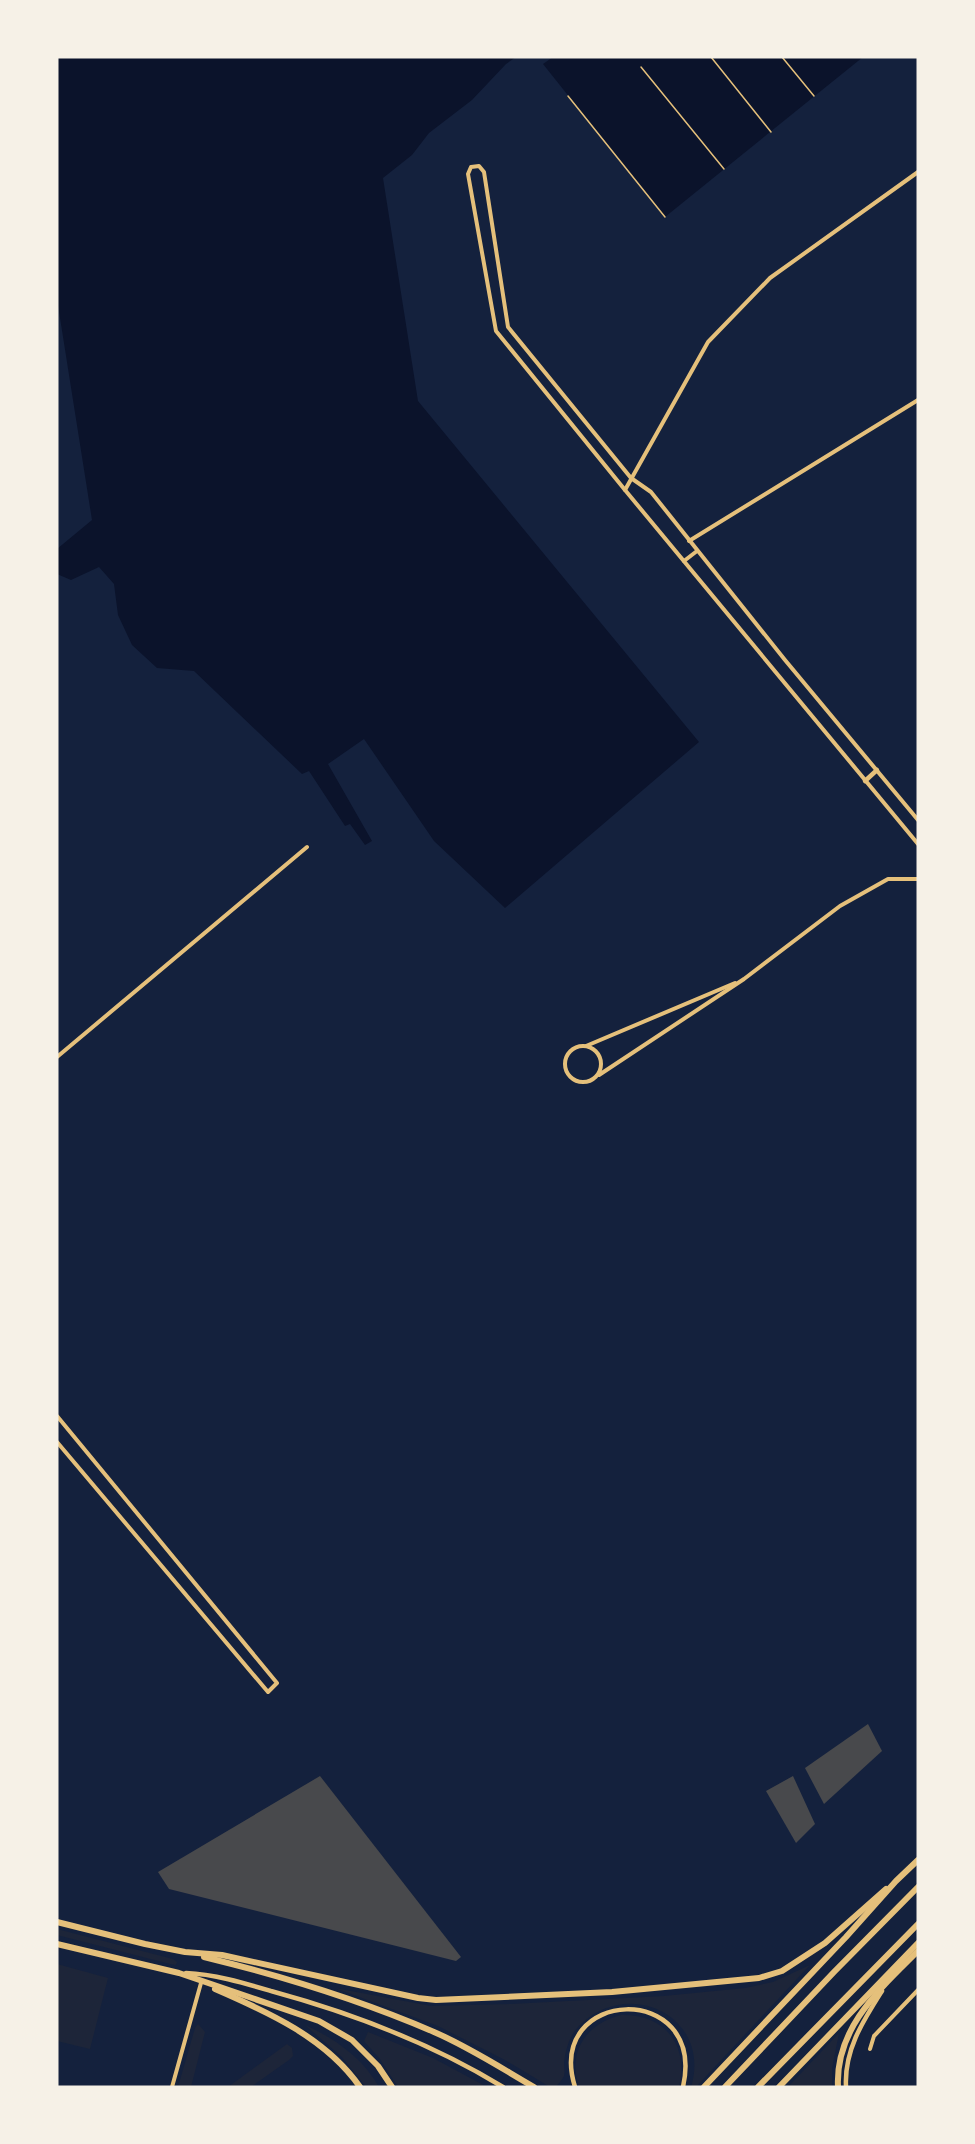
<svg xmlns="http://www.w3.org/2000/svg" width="975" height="2144" font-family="'Alegreya Sans',sans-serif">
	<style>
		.green { fill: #1d2539 }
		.water { fill: #0b132b }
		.building { fill: #48494c }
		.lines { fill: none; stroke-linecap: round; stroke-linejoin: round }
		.path { stroke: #e5c07b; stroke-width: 1.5 }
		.minor { stroke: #e5c07b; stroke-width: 4 }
		.tertiary { stroke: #e5c07b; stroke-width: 4.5 }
		.primary { stroke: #e5c07b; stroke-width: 6 }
		.trunk { stroke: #e5c07b; stroke-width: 6 }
	</style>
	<rect width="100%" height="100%" fill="#14213d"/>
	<g class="green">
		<path d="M57,1929L173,1959L177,1962L176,1965L170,1964L57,1935Z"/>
		<path d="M57,1964L108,1978L90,2049L57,2041Z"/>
		<path d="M810,1965L696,2087H691C712,2018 631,1977 581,2024C570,2034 566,2048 564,2062C564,2066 565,2072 564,2076C562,2080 558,2084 556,2087H550L505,2060L438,2026L335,1988L431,2006L511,2004L664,1996L745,1988L773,1982Z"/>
		<path d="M621,2015C665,2014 689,2045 679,2087H579C567,2052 586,2024 621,2015Z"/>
		<path d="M198,2024L205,2032L191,2087H178L195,2028Z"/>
		<path d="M305,2025C334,2038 363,2058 379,2087H366L342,2057Z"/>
		<path d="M368,2032L433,2058L487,2087H398L380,2059L364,2041Z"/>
		<path d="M839,2033L832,2068V2087H788Z"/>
		<path d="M287,2044L292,2048L293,2056L289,2060L251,2087H228Z"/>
	</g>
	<g class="water">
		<path d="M57,57H516L506,64L472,100L429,133L412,155L383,178L418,401L699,742L505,908L434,841L364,739L328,764L372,841L365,845L350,824L345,826L309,771L302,774L194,671L157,668L132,645L118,615L114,584L99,567L71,580L57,574V549L92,520L57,299Z"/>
		<path d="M553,57H863L665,217L543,64Z"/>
	</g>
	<g class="building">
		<path d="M868,1724L882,1751L824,1804L805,1768Z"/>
		<path d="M320,1776L461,1957L456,1961L169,1889L158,1872Z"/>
		<path d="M793,1776L815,1824L796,1843L766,1791Z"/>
	</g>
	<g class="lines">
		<g class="path">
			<path d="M711,57L771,132"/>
			<path d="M782,57L814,96"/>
			<path d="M641,67L724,169"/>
			<path d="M568,96L665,217"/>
		</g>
		<g class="minor">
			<path d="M625,490L708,342L770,278L918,172"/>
			<path d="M689,541L918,400"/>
			<path d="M684,561L697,551"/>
			<path d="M918,820L785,660L651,492L631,478L508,327L484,172L479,166L471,167L468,174L496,331L625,490L918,844"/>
			<circle cx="583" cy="1064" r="18"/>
			<path d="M586,1046L735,983"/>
			<path d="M57,1057L307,847"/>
			<path d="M599,1075L744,979L840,906L888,879H918"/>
			<path d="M57,1416L277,1683L268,1692L57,1442"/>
			<path d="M870,2049L874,2036L918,1990"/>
			<path d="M172,2087L201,1983"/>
		</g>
		<g class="tertiary">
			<path d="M865,781L877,770"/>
			<path d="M186,1973C214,1974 244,1983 271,1991C352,2013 431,2043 503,2087"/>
			<path d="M575,2087C544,1987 707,1980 683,2087"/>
			<path d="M846,2087C844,2050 863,2021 882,1991"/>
		</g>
		<g class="primary">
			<path d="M57,1922L145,1944L185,1952L222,1955L418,1998L436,2000L612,1992L759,1978L782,1971L825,1943L886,1889"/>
			<path d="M57,1944L179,1973L319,2021L352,2040L378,2066L392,2087"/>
			<path d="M204,1957C282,1976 360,2000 434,2032C469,2047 501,2068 534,2087"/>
			<path d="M215,1989C268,2012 326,2038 360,2087"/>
			<path d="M838,2087C835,2028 880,1989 918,1951"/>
		</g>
		<g class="trunk">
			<path d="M704,2087L846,1937L896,1881L918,1860"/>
			<path d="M725,2087L834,1972L918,1887"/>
			<path d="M758,2087L918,1924"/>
			<path d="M779,2087L918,1943"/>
		</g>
	</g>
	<rect width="975" height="2144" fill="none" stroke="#f6f1e7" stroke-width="117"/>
</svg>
